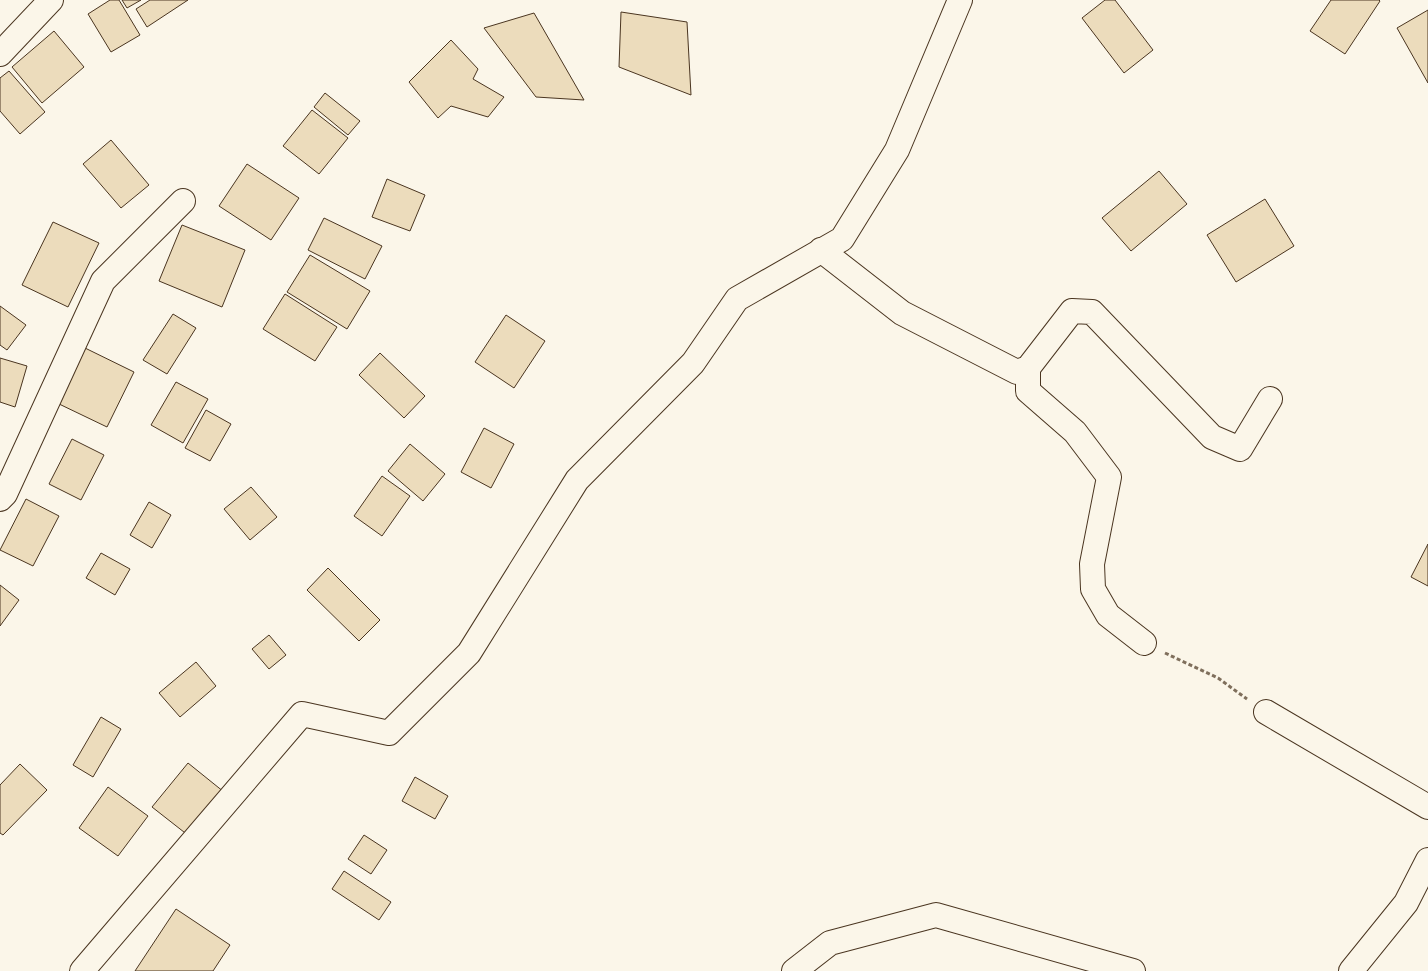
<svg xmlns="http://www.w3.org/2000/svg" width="1428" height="971" font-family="Inter,sans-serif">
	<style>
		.building { fill: #ecdcbc; stroke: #4a3520 }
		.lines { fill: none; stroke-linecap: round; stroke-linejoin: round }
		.street-casing { stroke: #4a3520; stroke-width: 26 }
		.path { stroke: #7f6f5c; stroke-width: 3; stroke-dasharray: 4 2.5; stroke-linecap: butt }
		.street { stroke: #fbf6e9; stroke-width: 24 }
	</style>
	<rect width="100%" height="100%" fill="#fbf6e9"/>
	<g class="building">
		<path d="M110,0H119L140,35L111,52L88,14Z"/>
		<path d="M122,0H141L127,8Z"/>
		<path d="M150,0H188L147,27L136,9Z"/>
		<path d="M1105,0H1115L1153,50L1124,73L1082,18Z"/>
		<path d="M1331,0H1379L1380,1L1345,54L1310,31Z"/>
		<path d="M1428,10V83L1397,28Z"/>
		<path d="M621,12L687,22L691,95L619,67Z"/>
		<path d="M534,13L584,100L536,97L484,28Z"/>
		<path d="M54,31L84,67L42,103L12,67Z"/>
		<path d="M451,40L478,69L473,79L504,97L488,117L451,106L438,118L409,82Z"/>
		<path d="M9,71L45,112L20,134L0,111V78Z"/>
		<path d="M325,93L360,121L348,135L314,107Z"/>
		<path d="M312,110L348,138L319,174L283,146Z"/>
		<path d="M111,140L149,185L121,208L83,164Z"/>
		<path d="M247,164L299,198L271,240L219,206Z"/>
		<path d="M1159,171L1187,204L1131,251L1102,218Z"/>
		<path d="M387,179L425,195L410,231L372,217Z"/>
		<path d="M1265,199L1294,246L1236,282L1207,235Z"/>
		<path d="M324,218L382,246L365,279L308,250Z"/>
		<path d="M53,222L99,243L68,307L22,285Z"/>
		<path d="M182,225L245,250L222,307L159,281Z"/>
		<path d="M310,255L370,291L347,329L287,292Z"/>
		<path d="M285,294L337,327L315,361L263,329Z"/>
		<path d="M0,306L26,325L7,350L0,345Z"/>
		<path d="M173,314L196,328L167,374L143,360Z"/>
		<path d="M506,315L545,341L514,388L475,362Z"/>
		<path d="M85,348L134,372L107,427L57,403Z"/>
		<path d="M380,353L425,396L404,418L359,375Z"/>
		<path d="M0,358L27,366L15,407L0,402Z"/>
		<path d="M176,382L208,399L183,443L151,425Z"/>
		<path d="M206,410L231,424L210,461L185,448Z"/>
		<path d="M484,428L514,444L491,488L461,472Z"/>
		<path d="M72,439L104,455L81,500L49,484Z"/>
		<path d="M410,444L445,474L423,501L388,471Z"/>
		<path d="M382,476L410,496L382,536L354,516Z"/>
		<path d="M251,487L277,517L250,540L224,509Z"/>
		<path d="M26,499L59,516L33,566L0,550Z"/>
		<path d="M149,502L171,515L152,548L130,535Z"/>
		<path d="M1428,544V586L1411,577Z"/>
		<path d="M101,553L130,569L115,595L86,578Z"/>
		<path d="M328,568L380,620L359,641L307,590Z"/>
		<path d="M0,585L19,600L0,626Z"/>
		<path d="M269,635L286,655L269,669L252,649Z"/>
		<path d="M196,662L216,686L180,717L159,693Z"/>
		<path d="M101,717L121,729L93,777L73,765Z"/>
		<path d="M188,763L224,792L189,836L152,807Z"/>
		<path d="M20,764L47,790L3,835L0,833V785Z"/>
		<path d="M415,777L448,796L435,819L402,801Z"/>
		<path d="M108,787L148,816L118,856L79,828Z"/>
		<path d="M364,835L387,850L371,874L348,859Z"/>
		<path d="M344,871L391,902L379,920L332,889Z"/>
		<path d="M176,909L230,945L213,971H135Z"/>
	</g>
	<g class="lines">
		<g class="street-casing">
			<g id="street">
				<path d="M0,54L51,0"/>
				<path d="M821,250L902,313L1017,372L1028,368L1072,311L1092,312L1212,437L1240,449L1270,399"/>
				<path d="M1028,368V391L1075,432L1109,477L1092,564L1093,589L1108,615L1144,643"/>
				<path d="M0,499L5,494L103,281L183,201"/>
				<path d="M1266,712L1428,807"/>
				<path d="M82,971L302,714L389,733L469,653L577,480L693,363L737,299L842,239L897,150L960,0"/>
				<path d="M794,971L830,943L936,915L1133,971"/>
				<path d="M1351,971L1406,903L1428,860"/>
			</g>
		</g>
		<path class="path" d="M1165,653L1218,678L1247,699"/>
		<use href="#street" class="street"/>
	</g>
</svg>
